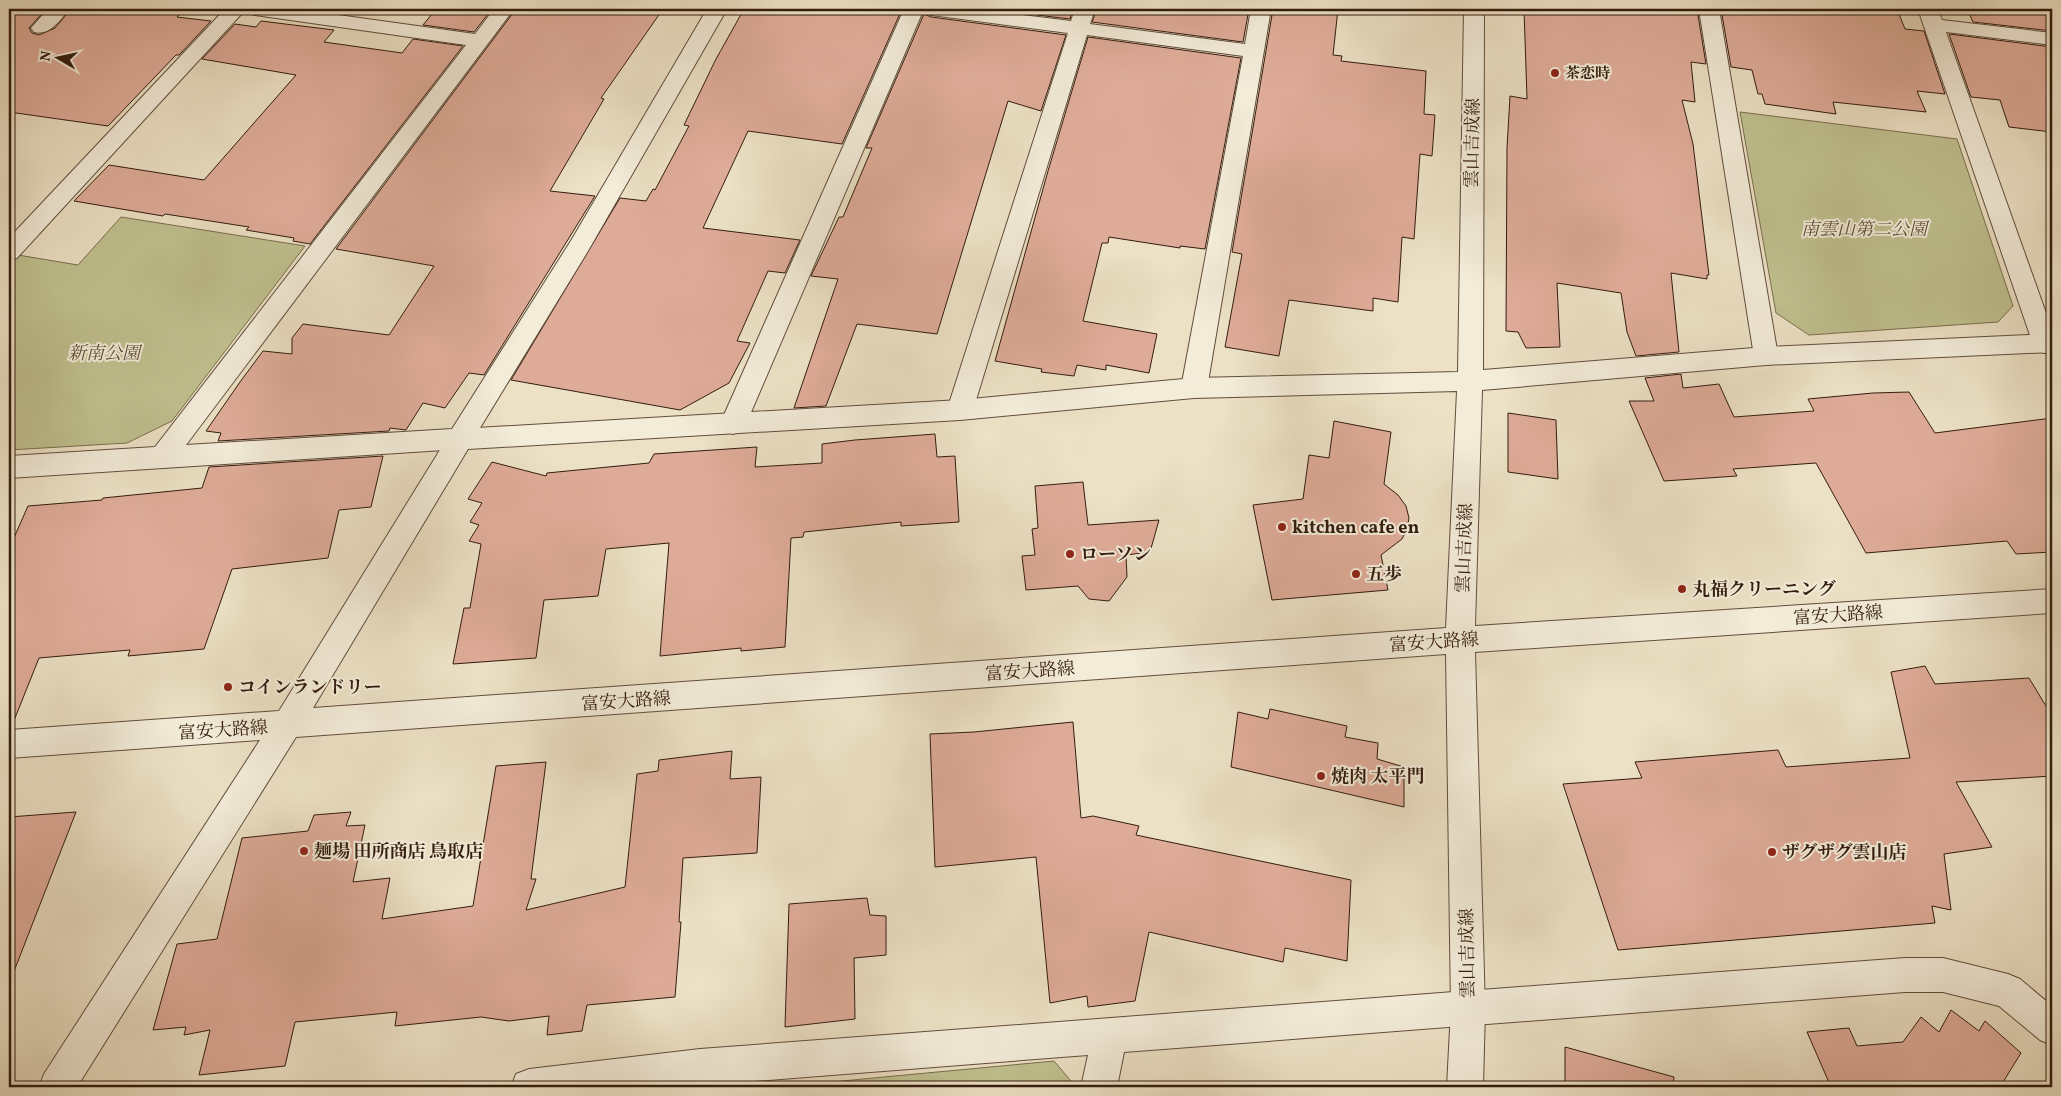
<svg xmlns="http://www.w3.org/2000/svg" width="2061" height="1096" font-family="Vollkorn,'Noto Serif JP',serif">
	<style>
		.green { fill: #c0c08f; stroke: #7a6e4e }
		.building { fill: #deab98; stroke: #331c0e }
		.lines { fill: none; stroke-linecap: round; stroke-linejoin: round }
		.minor-casing { stroke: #614d3c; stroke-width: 2 }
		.tertiary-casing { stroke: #614d3c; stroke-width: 2 }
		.minor { fill: #f3ecd9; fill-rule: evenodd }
		.tertiary { fill: #f3ecd9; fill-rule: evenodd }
		.poi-dot { fill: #8f2418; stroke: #f3ecd9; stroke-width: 2 }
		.labels { text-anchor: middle; stroke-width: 4; stroke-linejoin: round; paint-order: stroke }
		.far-poi-label { font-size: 15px; font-weight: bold; fill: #331c0e; stroke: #f3ecd9; text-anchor: start }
		.street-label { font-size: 18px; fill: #331c0e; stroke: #f3ecd9 }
		.park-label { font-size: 18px; font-style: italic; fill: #5d4d35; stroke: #f3ecd9 }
		.poi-label { font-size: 18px; font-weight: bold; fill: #331c0e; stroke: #f3ecd9; text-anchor: start }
	</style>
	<rect width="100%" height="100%" fill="#ece1c5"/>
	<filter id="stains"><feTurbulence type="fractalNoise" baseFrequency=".004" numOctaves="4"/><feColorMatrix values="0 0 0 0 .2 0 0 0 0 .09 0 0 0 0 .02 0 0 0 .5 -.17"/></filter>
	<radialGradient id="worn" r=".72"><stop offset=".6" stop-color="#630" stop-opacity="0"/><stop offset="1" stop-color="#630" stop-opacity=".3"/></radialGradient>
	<g class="green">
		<path d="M1740,112L1957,139L2013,306L1998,322L1809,335L1776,313Z"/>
		<path d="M121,217L305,246L172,421L127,443L9,450V341L15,334L9,333V266L18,255L78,265Z"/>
		<path d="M1054,1061L1076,1087H778Z"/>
	</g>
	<g class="building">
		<path d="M9,9H46L29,28L32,33L39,35L55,28L71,9H185L177,17L211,21L179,55H176L108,126L9,112Z"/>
		<path d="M436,9H492L474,32L423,25Z"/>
		<path d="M516,9H663L601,98L604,99L550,191L595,196L484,375L469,373L445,408L423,403L406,430L390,428L389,431L218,441L221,433L206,431L240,382L263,351L292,354V338L303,324L389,335L434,266L336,249Z"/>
		<path d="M744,9H902L842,144L748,131L703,228L800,240L785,273L768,271L737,341L750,343L729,383L680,410L511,380L620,198L646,201L653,189L655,190L689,126L684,125L716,59Z"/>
		<path d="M987,9H1073L1070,19Z"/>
		<path d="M1097,9H1249L1243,42L1092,22Z"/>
		<path d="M1273,9H1338L1333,55L1342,56L1341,61L1426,71L1424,114L1435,115L1432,156L1420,154L1414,239L1402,237L1398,302L1373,298V311L1289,300L1279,356L1225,347L1242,254L1232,252Z"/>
		<path d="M1524,9H1697L1706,64L1691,62L1695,102L1682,100L1693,144L1709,275H1707V279L1671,273L1679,352L1636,356L1627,332L1621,293L1557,283L1560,347L1526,348L1518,332L1506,331L1507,148L1510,96L1527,99Z"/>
		<path d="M1721,9H1897L1905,29L1924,31L1945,94L1917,91L1926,112L1833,102L1836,114L1765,104L1762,94H1758L1752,70L1731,67Z"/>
		<path d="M1967,9H2052V31L1973,22Z"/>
		<path d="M924,14L931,17L1066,35L1041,111L1008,101L937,334L857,324L826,406L794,408L838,279L811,276L839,217H843L872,148H866Z"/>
		<path d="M261,21L334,30L324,42L402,53L413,39L463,46L310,244L293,241L294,238L246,230L249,227L165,214L163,216L74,201L109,165L204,180L296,75L202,59L235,24L256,27Z"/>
		<path d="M1949,34L2052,47V132L2009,127L2000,100L1971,97Z"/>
		<path d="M1088,37L1241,58L1205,249L1180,246V248L1109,237L1108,243H1102L1083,321L1157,334L1149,373L1106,365V370L1077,365L1074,376L1041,372L1042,369L995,361L1048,171Z"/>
		<path d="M1681,374L1683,388L1719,384L1734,417L1814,411L1808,399L1873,393L1909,392L1935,433L2052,418V552L2016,554L2007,541L1866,553L1816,463L1733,469L1737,476L1664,481L1629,401H1654L1645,378Z"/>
		<path d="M1508,413L1556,420L1558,479L1508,472Z"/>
		<path d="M1334,421L1391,432L1384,484L1398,495L1406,506L1409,518L1407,529L1402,539L1381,555L1388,590L1272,600L1253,505L1303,499L1309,455L1329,458Z"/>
		<path d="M935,434L937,457L955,456L959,522L901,526V522L804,532L803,537L791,538L785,647L741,651V648L660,656L669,543L606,549L598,596L544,600L536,658L453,664L464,608H470L481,544L469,541L479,525L470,522L482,503L468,499L492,462L546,476L547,473L649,463L654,454L757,447L755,467L822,463V444L855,440Z"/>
		<path d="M383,456L371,507L339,510L328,558L232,569L204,649L128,656L130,650L39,658L11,728H9V549L28,506L102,500L103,498L202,488L209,467Z"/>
		<path d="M1083,482L1088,525L1159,520L1150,552L1126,555L1127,577L1109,601L1089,599L1078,586L1026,590L1022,556L1035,555L1032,529L1038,528L1035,486Z"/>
		<path d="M1925,666L1935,684L2029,678L2052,716V776L1956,782L1992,847L1944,854L1951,910L1932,906L1935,923L1618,950L1563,784L1642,778L1635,762L1778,750L1786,767L1910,758L1891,672Z"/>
		<path d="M1270,709L1347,726L1345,737L1378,743L1377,759L1404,767V807L1231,767L1238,712L1268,719Z"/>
		<path d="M1073,722L1081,818L1093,816L1139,826L1136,835L1351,880L1347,961L1285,948L1283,962L1149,932L1135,1001L1088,1007L1087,996L1050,1003L1036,857L935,867L930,734L974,732Z"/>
		<path d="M732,751L730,779L761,777L757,853L683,858L679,922H681L675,997L587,1005L582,1031L547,1035L549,1016L509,1021L481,1017L395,1026L397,1012L295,1022L285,1066L199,1075L210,1030L184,1035L186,1027L153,1030L177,944L217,939L242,838L308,831L314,815L351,812L346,826L365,825L353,882L390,878L382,919L473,906L496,766L546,762L531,879H536L526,910L625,887L637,774L658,771L659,760Z"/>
		<path d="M76,812L11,979H9V817Z"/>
		<path d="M867,898L870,915L886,916V955L854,958L855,1019L785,1027L789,904Z"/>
		<path d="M1951,1010L1979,1031L1985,1021L2021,1053L2000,1087H1831L1807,1032L1849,1028L1857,1046L1903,1042L1921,1017L1939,1032Z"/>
		<path d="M1565,1047L1674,1077L1673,1087H1565Z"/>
	</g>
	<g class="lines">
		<g class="minor-casing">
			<g id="minor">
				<path d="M48,9H69C60,21 49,36 34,32L31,28Z"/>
				<path d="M225,9H295L475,34L494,9H514L186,445L452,429L572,239L707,9H727L588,251L469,446L460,449L9,478V456L155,447L466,45L255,15L248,13L246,9L17,258L9,260V238Z"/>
				<path d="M904,9H974L1071,21L1075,9H1095L1090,24L1245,44L1251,9H1271L1207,388L1203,395L1194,398L1185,395L1181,388L1243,56L1087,35L973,410L969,417L960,420L951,417L947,410L1068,33L931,15L923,11L746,424L742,431L733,434L724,431L720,424Z"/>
				<path d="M1699,9H1719L1778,356L1775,363L1766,365L1757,363L1754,356Z"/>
				<path d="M1918,9H1938L1942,20L2052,33V45L1946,32L2052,330V351L2045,353L2036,351L2033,344Z"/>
				<path d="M1905,958H1943L2008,974L2020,979L2052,1006V1045L2040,1040L1999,1006L1943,992H1905L1124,1052L1117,1087H1081L1088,1055L678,1087H511L516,1074L529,1069L700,1049Z"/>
			</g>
		</g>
		<g class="tertiary-casing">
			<path id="tertiary" d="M1464,9H1484L1483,370L1766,347L2052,334V352L1766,365L1482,390L1475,626L2052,589V613L1475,652L1485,1009L1483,1087H1447L1451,1009L1446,654L296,737L77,1087H39L44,1074L260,740L9,758V730L279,711L451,432L460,429L960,400L1194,378L1458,372ZM1457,391L1446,628L313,708L468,449L960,420L1194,398Z"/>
		</g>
		<use href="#minor" class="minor"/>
		<use href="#tertiary" class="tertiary"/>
	</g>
	<g class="poi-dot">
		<circle cx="1555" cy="73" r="5"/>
		<circle cx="1282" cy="527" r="5"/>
		<circle cx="1070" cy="554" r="5"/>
		<circle cx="1356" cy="574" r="5"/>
		<circle cx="1682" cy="589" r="5"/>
		<circle cx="228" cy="687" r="5"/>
		<circle cx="1321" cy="776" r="5"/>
		<circle cx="304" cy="851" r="5"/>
		<circle cx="1772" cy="852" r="5"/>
	</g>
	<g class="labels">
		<g class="far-poi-label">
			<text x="1565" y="78">茶恋時</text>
		</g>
		<g class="street-label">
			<text transform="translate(1472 143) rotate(-89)" y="6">雲山吉成線</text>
			<text transform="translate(1464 548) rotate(-88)" y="6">雲山吉成線</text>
			<text transform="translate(1838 615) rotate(-4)" y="6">富安大路線</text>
			<text transform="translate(1434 642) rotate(-4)" y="6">富安大路線</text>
			<text transform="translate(1030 671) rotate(-4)" y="6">富安大路線</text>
			<text transform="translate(626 701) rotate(-4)" y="6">富安大路線</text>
			<text transform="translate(223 730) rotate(-4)" y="6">富安大路線</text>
			<text transform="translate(1467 953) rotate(-91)" y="6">雲山吉成線</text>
		</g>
		<g class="park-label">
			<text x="1864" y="235">南雲山第二公園</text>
			<text x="104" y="359">新南公園</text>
		</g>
		<g class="poi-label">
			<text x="1292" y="533">kitchen cafe en</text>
			<text x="1080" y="560">ローソン</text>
			<text x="1366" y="580">五歩</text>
			<text x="1692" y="595">丸福クリーニング</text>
			<text x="238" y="693">コインランドリー</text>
			<text x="1331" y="782">焼肉 太平門</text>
			<text x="314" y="857">麺場 田所商店 鳥取店</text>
			<text x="1782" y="858">ザグザグ雲山店</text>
		</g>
	</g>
	<rect width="2061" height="1096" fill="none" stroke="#ece1c5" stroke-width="30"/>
	<rect x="10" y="10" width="2041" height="1076" fill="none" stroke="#331c0e" stroke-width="2.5"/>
	<rect x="15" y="15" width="2031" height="1066" fill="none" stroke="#331c0e"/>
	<g transform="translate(58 58) rotate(279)" stroke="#f3ecd9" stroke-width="4" paint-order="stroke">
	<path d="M0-4L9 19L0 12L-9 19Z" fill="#331c0e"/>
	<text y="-8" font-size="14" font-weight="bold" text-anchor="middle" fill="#331c0e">N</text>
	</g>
	<rect width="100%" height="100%" filter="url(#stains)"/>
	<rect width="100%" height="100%" fill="url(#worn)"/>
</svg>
